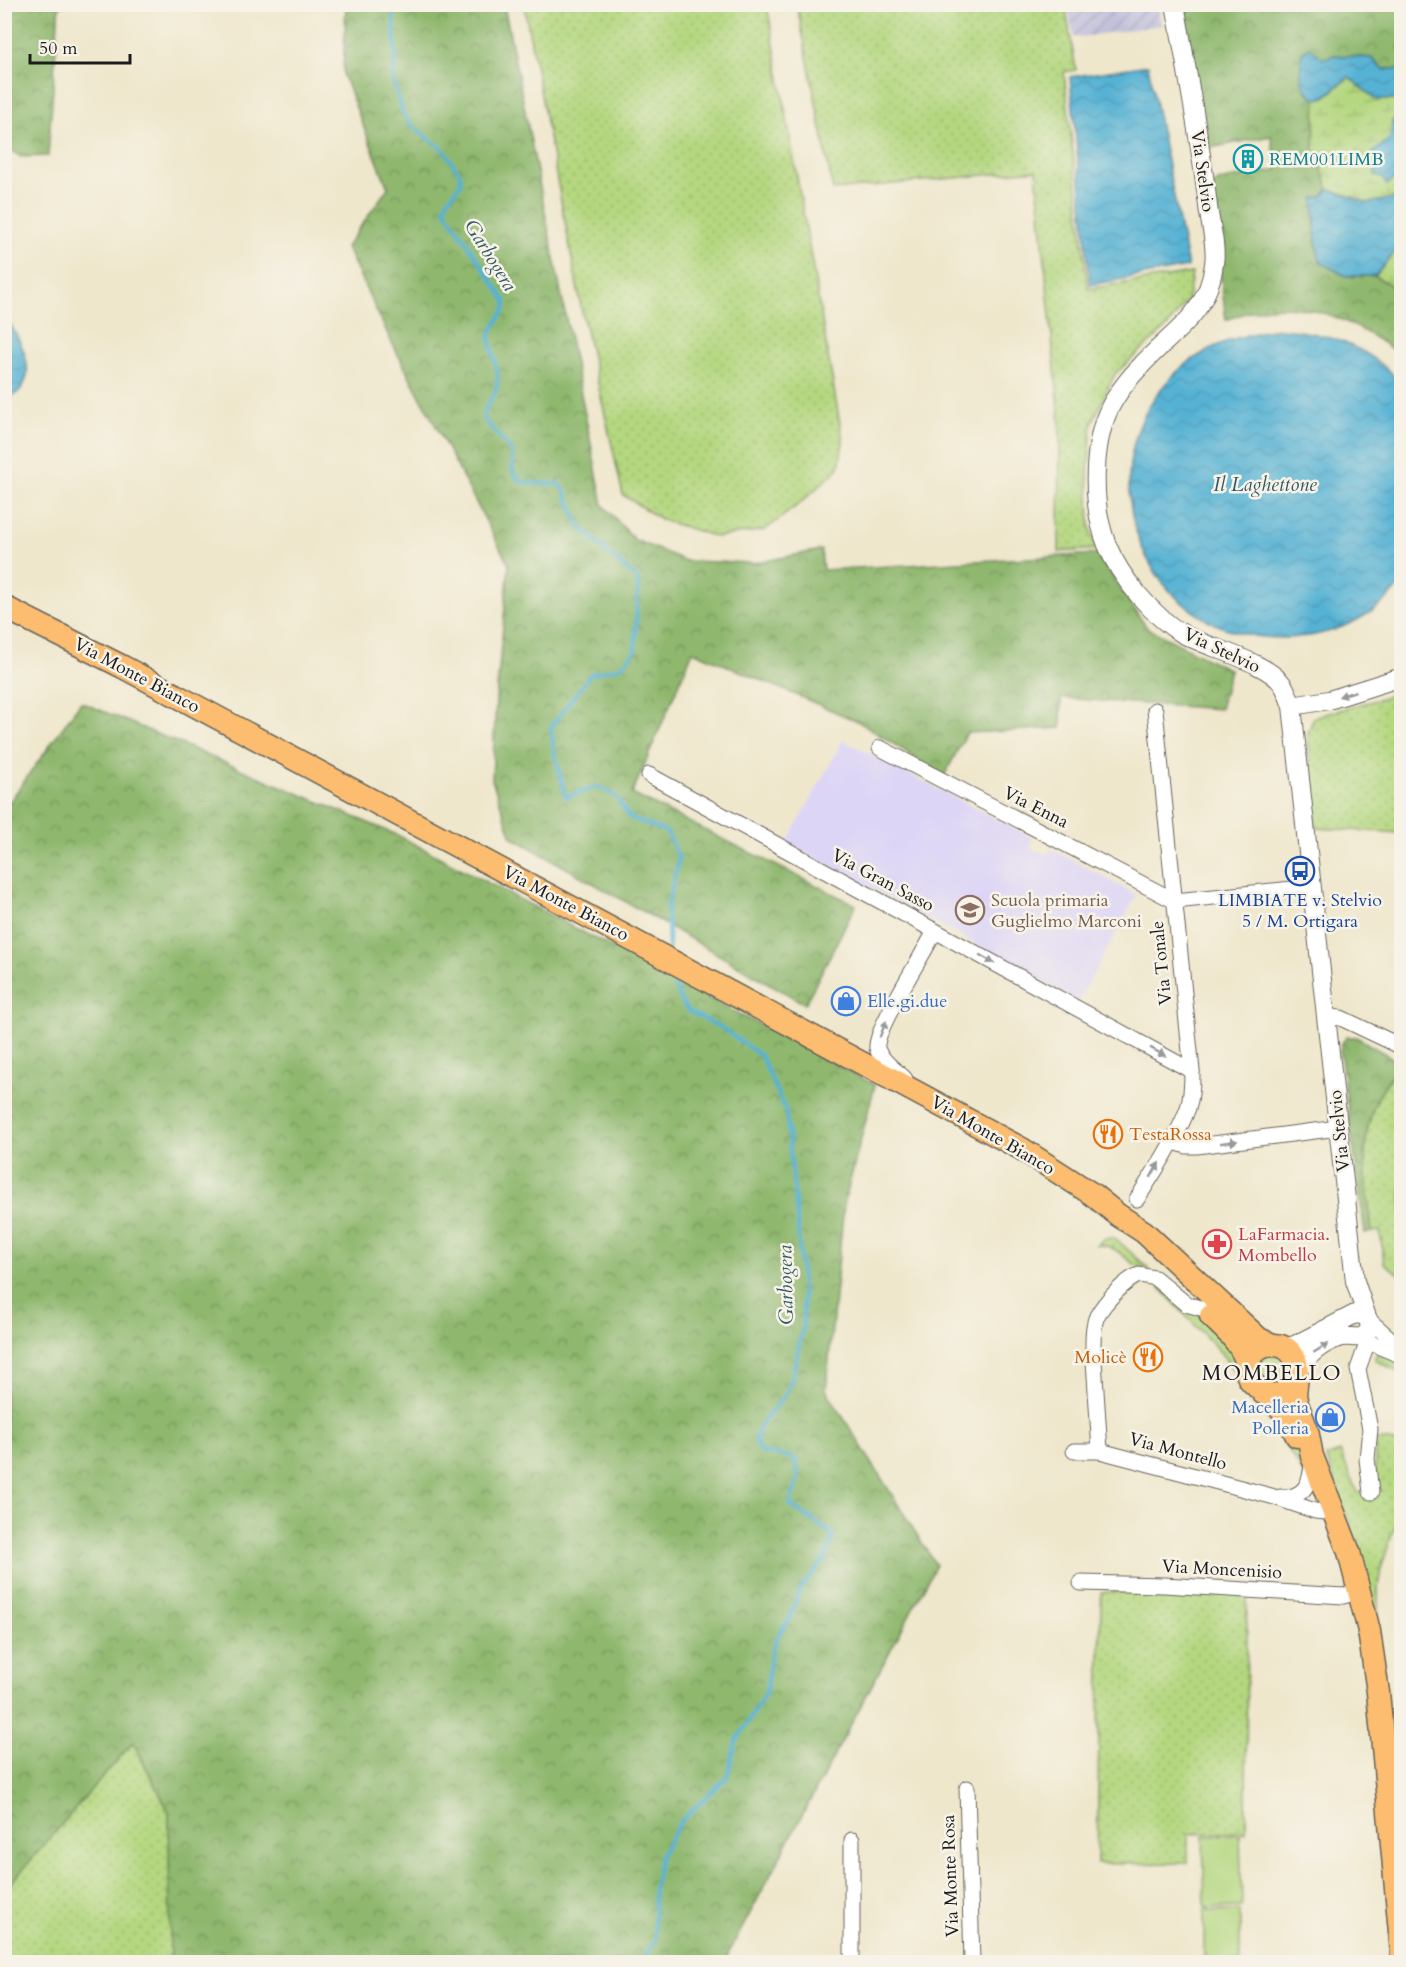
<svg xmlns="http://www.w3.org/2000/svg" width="1406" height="1967" font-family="Cardo,serif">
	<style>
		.built { fill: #ddd5f6 }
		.industrial { fill: url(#industrial-furrows) }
		.grass { fill: url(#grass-dots); stroke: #687a4e; stroke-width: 1.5 }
		.forest { fill: url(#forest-crowns); stroke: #566a45; stroke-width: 1.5 }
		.wetland { fill: url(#wetland-marsh); stroke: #687a4e; stroke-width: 1.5 }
		.park { fill: #b4d77f; stroke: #687a4e; stroke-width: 1.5 }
		.water { fill: url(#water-waves); stroke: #396778; stroke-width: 1.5 }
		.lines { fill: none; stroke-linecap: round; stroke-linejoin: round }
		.stream { stroke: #56b2d4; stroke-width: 4 }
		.minor-casing { stroke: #66635a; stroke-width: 17 }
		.tertiary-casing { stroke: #66635a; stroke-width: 20 }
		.primary-casing { stroke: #66635a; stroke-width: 25 }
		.minor { stroke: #fff; stroke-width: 15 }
		.tertiary { stroke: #fff; stroke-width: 18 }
		.primary { stroke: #fcbd6f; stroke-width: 22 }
		.oneway { fill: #999 }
		.labels { text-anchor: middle; stroke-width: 5; stroke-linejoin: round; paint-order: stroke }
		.culture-label { font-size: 18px; fill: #0d838f; stroke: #f7f3e8; text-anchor: start }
		.street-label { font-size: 18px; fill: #1c1c1c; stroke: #f7f3e8 }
		.education-label { font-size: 18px; fill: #785e54; stroke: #f7f3e8; text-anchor: start }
		.transit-label { font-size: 18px; fill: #164399; stroke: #f7f3e8 }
		.shop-label { font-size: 18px; fill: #366cbe; stroke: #f7f3e8; text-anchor: start }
		.food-label { font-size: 18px; fill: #c56008; stroke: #f7f3e8; text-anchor: start }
		.health-label { font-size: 18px; fill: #be3a42; stroke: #f7f3e8; text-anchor: start }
		.water-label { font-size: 20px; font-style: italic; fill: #335866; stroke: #f7f3e8 }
		.quarter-label { font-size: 21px; letter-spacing: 1.5px; fill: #1c1c1c; stroke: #f7f3e8 }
	</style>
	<defs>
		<pattern id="industrial-furrows" width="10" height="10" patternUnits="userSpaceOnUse" patternTransform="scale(1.5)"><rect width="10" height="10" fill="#c2c1dc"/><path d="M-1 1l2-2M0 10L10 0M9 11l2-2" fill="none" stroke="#a6a5bc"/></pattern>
		<pattern id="grass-dots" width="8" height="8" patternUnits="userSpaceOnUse" patternTransform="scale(1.5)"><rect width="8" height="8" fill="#b4d77f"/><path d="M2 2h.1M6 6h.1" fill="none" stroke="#9ab86d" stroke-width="1.8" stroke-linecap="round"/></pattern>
		<pattern id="forest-crowns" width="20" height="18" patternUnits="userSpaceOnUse" patternTransform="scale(1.5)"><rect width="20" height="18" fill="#8fb86e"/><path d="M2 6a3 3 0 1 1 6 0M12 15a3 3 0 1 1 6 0" fill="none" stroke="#74955a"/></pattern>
		<pattern id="wetland-marsh" width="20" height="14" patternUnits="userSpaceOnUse" patternTransform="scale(1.5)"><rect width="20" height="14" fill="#b4d77f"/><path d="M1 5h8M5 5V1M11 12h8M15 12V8" fill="none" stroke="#9ab86d"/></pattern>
		<pattern id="water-waves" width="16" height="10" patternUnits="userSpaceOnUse" patternTransform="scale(1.5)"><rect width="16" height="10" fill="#56b2d4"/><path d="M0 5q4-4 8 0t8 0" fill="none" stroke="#4a98b5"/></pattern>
	</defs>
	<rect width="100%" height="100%" fill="#f7f3e8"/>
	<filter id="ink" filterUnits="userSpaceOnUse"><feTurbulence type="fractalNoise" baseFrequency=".0167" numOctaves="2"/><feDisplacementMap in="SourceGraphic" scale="12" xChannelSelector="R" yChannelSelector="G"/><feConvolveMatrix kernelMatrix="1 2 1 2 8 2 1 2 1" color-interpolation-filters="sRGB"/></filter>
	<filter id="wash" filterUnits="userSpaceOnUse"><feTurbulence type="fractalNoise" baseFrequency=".008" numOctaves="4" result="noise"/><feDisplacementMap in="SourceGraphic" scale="24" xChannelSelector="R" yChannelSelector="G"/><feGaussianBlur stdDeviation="1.35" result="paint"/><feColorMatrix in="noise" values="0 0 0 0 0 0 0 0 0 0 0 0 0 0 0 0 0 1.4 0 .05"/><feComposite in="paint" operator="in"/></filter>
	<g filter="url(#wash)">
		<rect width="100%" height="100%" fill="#efe7cc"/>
		<path class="built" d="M843,740L1031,837V849L1047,854L1051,849L1137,895L1078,1002L1026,971L787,843Z"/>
		<path class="industrial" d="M1067,5H1158L1161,25L1074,38Z"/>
		<g class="grass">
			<path d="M524,5H767L843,441L839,468L804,500L765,530L717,537L662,520L623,495L582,312Z"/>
			<path d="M797,5H1065L1076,70L1064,72L1088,289L1192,273L1188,299L1167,327L1115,374L1092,423L1088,472L1090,527L1096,549L1059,552L1060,422L1036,170L833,190Z"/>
			<path d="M1401,693V833L1316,828L1308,733L1314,717Z"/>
			<path d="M1401,1070V1275L1384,1263L1380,1231L1372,1232C1367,1185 1355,1132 1383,1089C1388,1080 1391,1073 1401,1070Z"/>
			<path d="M1112,1238L1118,1241L1149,1269C1127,1268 1120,1243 1097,1245L1104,1239Z"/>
			<path d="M1157,1285L1199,1314L1230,1344L1243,1383L1221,1353Z"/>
			<path d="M1378,1353L1401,1363V1373L1377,1361L1375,1357Z"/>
			<circle cx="1272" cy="1369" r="14"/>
			<path d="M1251,1395L1281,1417L1305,1465V1479L1294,1458Z"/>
			<path d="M1375,1440H1386L1401,1445V1517L1392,1534L1381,1569L1378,1588V1625L1350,1525L1326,1457L1340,1452L1358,1493L1367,1491L1375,1493Z"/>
			<path d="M1247,1591L1246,1832L1188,1834V1863L1097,1864L1101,1592Z"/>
			<path d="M133,1742L169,1812L170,1962H5L4,1890Z"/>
		</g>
		<g class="forest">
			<path d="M5,4L63,5L59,7L48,156L21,157L5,147Z"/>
			<path d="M346,5H504L603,505L635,540L686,561L755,563L821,550L823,570L1097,554L1147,628L1230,670L1220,709L1061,698V728L967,733L944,776L859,722L693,651L632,794L856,905L805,1004L512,837L492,780L496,699L509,565L393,345L346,247L388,188L343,75Z"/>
			<path d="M1180,5H1401V69H1383L1371,58L1334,55L1306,91L1316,99L1314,150L1329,189L1322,197L1314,199L1316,241L1320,262L1346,276H1375L1401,291V356C1361,325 1310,298 1257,310C1246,312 1236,316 1226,320L1210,188L1218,181L1277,170L1271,136L1204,149Z"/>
			<path d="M81,702L397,835L875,1085L844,1204L826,1390L936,1565L724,1962H170L169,1812L133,1742L5,1890V808Z"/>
			<path d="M1347,1037H1356L1401,1063V1070C1391,1073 1388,1080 1383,1089C1355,1132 1367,1185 1372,1232L1365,1233L1340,1051L1342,1043Z"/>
		</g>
		<g class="wetland">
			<path d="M1349,77L1376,100H1393L1401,103V112L1392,121L1395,178L1401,172V197L1368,203L1329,189L1314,150L1316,99L1324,98Z"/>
			<path d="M1401,245V291L1375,276Z"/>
		</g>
		<g class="park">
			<path d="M1240,1835L1242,1907L1205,1908L1203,1836Z"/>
			<rect x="1204" y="1911" width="36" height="51"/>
		</g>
		<g class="water">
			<path d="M1310,47L1323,59L1334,55L1371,58L1383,69H1401V103L1393,100H1376L1349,77L1323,98L1316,99C1297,84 1300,74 1302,52Z"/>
			<path d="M1148,65L1188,267L1090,285L1070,77Z"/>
			<path d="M1401,112V172L1387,185L1382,178L1375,175L1373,153L1391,137L1392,121Z"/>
			<path d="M1329,189L1368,203L1401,197V245L1375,276H1346L1320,262L1316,241L1314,198L1322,197Z"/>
			<path d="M5,319L7,320C19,338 38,369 20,390C17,394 9,398 5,401Z"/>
			<path d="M1279,329C1327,332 1370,346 1402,385L1401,584C1378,614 1338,634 1300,637C1098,657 1055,355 1279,329Z"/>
		</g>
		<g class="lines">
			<g class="stream">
				<path d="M395,4L393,10L396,59L392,78L403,113L410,124L444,150L460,174L461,183L447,201L445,210L506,302L505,309L489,335L498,375L496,390L484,412L485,421L512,451L513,472L518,479L526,483L558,484L564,489L580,527L638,580L635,651L621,667L591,674L551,727L554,751L566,797L596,787L603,789L616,797L630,818L667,832L679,859L667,908L669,948"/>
				<path d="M642,1962L655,1940L654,1889L660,1857L680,1822L727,1777L736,1742L766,1692L771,1655L777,1637L789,1619L801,1588L824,1560L833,1539L830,1532L790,1505L798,1477L796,1461L790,1457L762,1453L757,1447L756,1438L759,1427L785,1395L791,1382L803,1327V1298L798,1229L786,1112L761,1056L722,1028L688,1011L681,1001L669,971"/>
			</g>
		</g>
	</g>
	<g filter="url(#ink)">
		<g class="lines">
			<g class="minor-casing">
				<g id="minor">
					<path d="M880,748L1175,901L1311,887"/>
					<path d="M649,775L1192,1071"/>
					<path d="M1326,1017L1341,1018L1402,1047"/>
					<path d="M905,1079C896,1070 880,1060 877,1048C874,1030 925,952 935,931"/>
					<path d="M1171,1141L1186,1146H1197L1338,1128"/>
					<path d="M1137,1199C1153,1174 1178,1136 1188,1108C1192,1096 1192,1084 1192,1071L1155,710"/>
					<path d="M1368,1319L1402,1349"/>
					<path d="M1359,1338L1402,1356"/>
					<path d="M1368,1341L1358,1369L1370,1429L1367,1459L1371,1492"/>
					<path d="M1074,1451H1100L1271,1496L1315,1511L1335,1513"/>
					<path d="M1100,1451L1093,1346C1093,1336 1093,1325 1097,1316C1104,1303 1125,1280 1139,1275L1155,1278L1186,1304L1204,1309"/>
					<path d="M1280,1497C1304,1499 1311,1483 1312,1463"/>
					<path d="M1081,1583L1164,1585L1343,1596L1360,1591"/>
					<path d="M967,1788L972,1962"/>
					<path d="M852,1962V1840"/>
				</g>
			</g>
			<g class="tertiary-casing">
				<g id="tertiary">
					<path d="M1175,4C1187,71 1200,138 1208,206C1210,224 1217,246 1214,264C1208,317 1169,333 1139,368C1130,377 1121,389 1114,400C1091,438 1091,505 1107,545C1120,577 1153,617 1183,634C1208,648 1268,662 1283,685C1287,691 1289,699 1292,706L1355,1281L1370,1326C1368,1331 1367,1335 1361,1337C1356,1338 1349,1336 1342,1337C1323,1342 1303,1357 1297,1376"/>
					<path d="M1292,706L1329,700L1402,677"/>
					<path d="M1278,1345L1287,1347L1295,1345L1355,1314L1363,1315L1368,1319"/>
				</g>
			</g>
			<g class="primary-casing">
				<g id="primary">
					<path d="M4,607L123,667L1022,1149L1092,1194L1118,1215L1144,1232L1259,1339L1273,1345"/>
					<path d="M1211,1316C1228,1333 1242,1343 1248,1367"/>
					<path d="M1297,1376L1295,1395L1297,1404L1307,1430L1312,1456L1349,1552L1369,1631L1378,1692L1402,1954"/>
					<path d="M1263,1393C1304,1405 1309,1343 1271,1345C1263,1346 1255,1350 1251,1357C1236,1382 1265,1389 1277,1404C1286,1413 1291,1425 1297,1436"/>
				</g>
			</g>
			<use href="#minor" class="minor"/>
			<use href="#tertiary" class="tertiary"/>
			<use href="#primary" class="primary"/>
		</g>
		<defs><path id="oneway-solid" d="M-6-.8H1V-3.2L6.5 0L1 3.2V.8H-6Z" transform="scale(1.5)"/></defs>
		<g class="oneway">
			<use href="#oneway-solid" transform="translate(1347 694) rotate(162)"/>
			<use href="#oneway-solid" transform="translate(987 959) rotate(29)"/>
			<use href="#oneway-solid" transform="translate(883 1029) rotate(-68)"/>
			<use href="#oneway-solid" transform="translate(1158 1052) rotate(29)"/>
			<use href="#oneway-solid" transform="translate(1229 1142) rotate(-8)"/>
			<use href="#oneway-solid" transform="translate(1155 1170) rotate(-60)"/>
			<use href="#oneway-solid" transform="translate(1321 1348) rotate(-32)"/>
		</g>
	</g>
	<defs>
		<g id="building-ring" transform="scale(1.5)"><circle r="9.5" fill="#f7f3e8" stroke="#0f9aa8" stroke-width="1.5"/><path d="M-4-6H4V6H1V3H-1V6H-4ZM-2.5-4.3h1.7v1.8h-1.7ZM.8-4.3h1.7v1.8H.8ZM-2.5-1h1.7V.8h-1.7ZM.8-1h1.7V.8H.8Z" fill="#0f9aa8"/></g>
		<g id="bus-ring" transform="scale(1.5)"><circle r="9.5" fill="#f7f3e8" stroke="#1a4fb4" stroke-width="1.5"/><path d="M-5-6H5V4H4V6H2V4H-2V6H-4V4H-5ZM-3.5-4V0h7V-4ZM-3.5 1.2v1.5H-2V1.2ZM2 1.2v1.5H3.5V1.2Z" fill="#1a4fb4"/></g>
		<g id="school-ring" transform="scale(1.5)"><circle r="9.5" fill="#f7f3e8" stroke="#8d6e63" stroke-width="1.5"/><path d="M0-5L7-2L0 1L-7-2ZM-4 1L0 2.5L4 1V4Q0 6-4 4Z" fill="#8d6e63"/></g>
		<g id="shop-ring" transform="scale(1.5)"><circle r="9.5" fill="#f7f3e8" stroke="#3f7fe0" stroke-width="1.5"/><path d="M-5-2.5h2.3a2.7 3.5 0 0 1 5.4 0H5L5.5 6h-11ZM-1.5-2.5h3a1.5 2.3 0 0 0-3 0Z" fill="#3f7fe0"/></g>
		<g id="restaurant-ring" transform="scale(1.5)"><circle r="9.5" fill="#f7f3e8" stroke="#e8710a" stroke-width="1.5"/><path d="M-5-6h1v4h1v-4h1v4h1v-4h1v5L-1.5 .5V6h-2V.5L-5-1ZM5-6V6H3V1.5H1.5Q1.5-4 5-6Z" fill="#e8710a"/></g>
		<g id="pharmacy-ring" transform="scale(1.5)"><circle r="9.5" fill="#f7f3e8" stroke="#e0444e" stroke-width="1.5"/><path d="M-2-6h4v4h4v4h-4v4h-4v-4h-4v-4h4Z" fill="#e0444e"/></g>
	</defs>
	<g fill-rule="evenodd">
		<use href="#building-ring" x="1248" y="159"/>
		<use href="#bus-ring" x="1300" y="871"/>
		<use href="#school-ring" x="970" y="910"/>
		<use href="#shop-ring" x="846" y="1001"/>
		<use href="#restaurant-ring" x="1108" y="1134"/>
		<use href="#pharmacy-ring" x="1217" y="1244"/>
		<use href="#restaurant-ring" x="1148" y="1357"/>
		<use href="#shop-ring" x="1330" y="1417"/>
	</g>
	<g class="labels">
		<g class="culture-label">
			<text x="1269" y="165">REM001LIMB</text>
		</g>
		<g class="street-label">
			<text transform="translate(1203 171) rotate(82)" y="6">Via Stelvio</text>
			<text transform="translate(1222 650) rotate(25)" y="6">Via Stelvio</text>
			<text transform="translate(137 675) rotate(28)" y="6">Via Monte Bianco</text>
			<text transform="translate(1036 807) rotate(27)" y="6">Via Enna</text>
			<text transform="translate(883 880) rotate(28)" y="6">Via Gran Sasso</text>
			<text transform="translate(566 903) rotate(28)" y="6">Via Monte Bianco</text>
			<text transform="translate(1161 963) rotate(-96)" y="6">Via Tonale</text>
			<text transform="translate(1339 1131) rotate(-96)" y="6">Via Stelvio</text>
			<text transform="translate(993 1135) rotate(30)" y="6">Via Monte Bianco</text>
			<text transform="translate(1178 1451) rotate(15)" y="6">Via Montello</text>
			<text transform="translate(1222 1569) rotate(3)" y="6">Via Moncenisio</text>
			<text transform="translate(950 1876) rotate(-92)" y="6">Via Monte Rosa</text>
		</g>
		<g class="education-label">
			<text x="991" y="906">Scuola primaria<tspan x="991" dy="21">Guglielmo Marconi</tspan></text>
		</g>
		<g class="transit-label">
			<text x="1300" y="906">LIMBIATE v. Stelvio<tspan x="1300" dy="21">5 / M. Ortigara</tspan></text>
		</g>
		<g class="shop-label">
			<text x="867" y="1007">Elle.gi.due</text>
			<text x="1309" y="1413" text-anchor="end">Macelleria<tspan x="1309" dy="21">Polleria</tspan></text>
		</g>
		<g class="food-label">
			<text x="1129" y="1140">TestaRossa</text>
			<text x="1127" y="1363" text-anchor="end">Molicè</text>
		</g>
		<g class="health-label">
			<text x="1238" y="1240">LaFarmacia.<tspan x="1238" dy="21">Mombello</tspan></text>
		</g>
		<g class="water-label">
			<text transform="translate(491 255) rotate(58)" y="7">Garbogera</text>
			<text x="1265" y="491">Il Laghettone</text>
			<text transform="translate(785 1285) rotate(-91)" y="7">Garbogera</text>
		</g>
		<g class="quarter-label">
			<text x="1272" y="1380">MOMBELLO</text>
		</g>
	</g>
	<rect width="1406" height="1967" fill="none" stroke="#f7f3e8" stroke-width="24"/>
	<path d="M30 54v9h100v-9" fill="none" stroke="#1c1c1c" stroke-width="3"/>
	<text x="39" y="54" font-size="18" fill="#1c1c1c" stroke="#f7f3e8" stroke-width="4.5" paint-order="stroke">50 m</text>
</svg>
